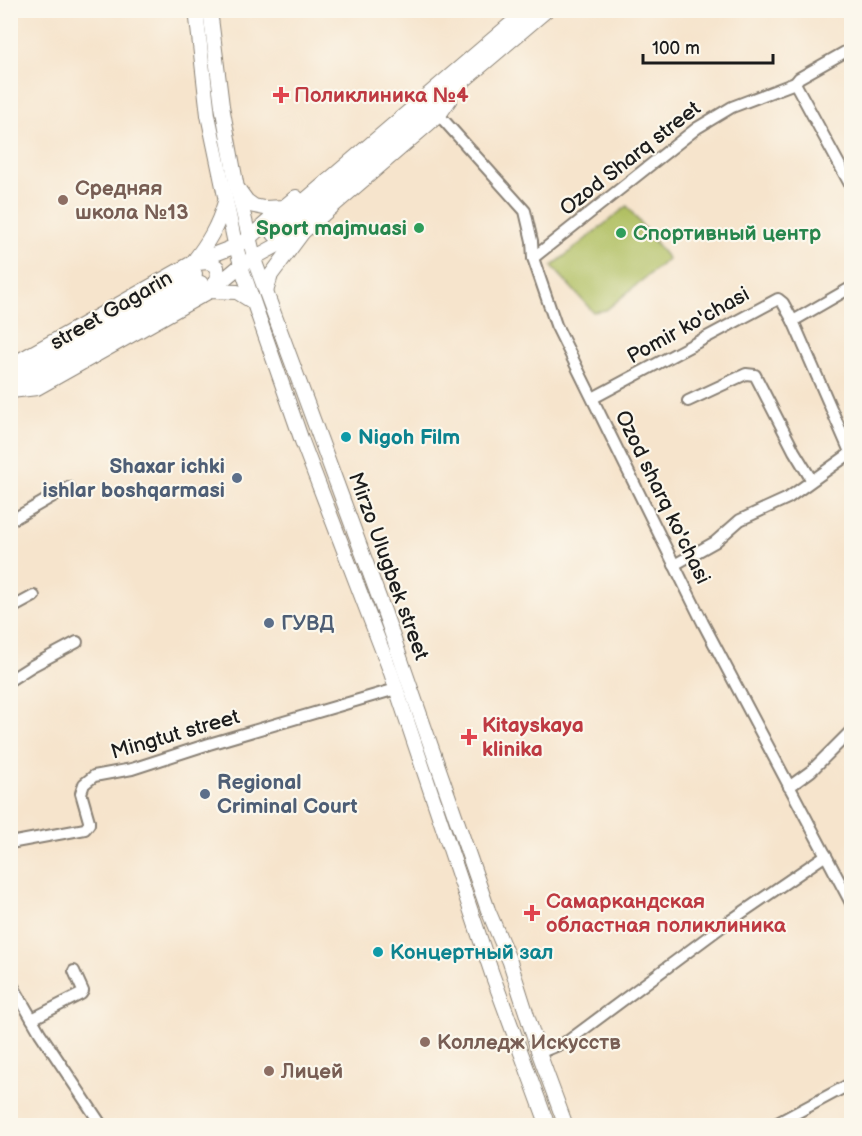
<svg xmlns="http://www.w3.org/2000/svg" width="862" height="1136" font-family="'Balsamiq Sans',sans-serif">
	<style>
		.green { fill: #b1c063; stroke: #666e40; stroke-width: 1.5 }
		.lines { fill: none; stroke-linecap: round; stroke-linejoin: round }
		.minor-casing { stroke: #898074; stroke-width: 14 }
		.major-casing { stroke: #898074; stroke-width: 16 }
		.minor { stroke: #fff; stroke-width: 10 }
		.major { stroke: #fff; stroke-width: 14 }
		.health-dot { fill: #e0444e; stroke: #fbf7ec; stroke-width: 2 }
		.education-dot { fill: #8d6e63; stroke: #fbf7ec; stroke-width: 2 }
		.leisure-dot { fill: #2e9e5b; stroke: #fbf7ec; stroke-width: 2 }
		.culture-dot { fill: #0f9aa8; stroke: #fbf7ec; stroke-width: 2 }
		.service-dot { fill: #5c6f8a; stroke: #fbf7ec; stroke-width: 2 }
		.labels { text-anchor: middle; stroke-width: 4.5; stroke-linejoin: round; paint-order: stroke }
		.health-label { font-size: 21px; font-weight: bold; fill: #be3a42; stroke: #fbf7ec; text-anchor: start }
		.street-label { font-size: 21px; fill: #1c1c1c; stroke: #fbf7ec }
		.education-label { font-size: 21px; font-weight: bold; fill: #785e54; stroke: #fbf7ec; text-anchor: start }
		.leisure-label { font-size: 21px; font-weight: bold; fill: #27864d; stroke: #fbf7ec; text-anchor: end }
		.culture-label { font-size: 21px; font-weight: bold; fill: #0d838f; stroke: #fbf7ec; text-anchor: start }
		.service-label { font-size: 21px; font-weight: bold; fill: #4e5e75; stroke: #fbf7ec; text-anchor: start }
	</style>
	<rect width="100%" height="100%" fill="#fbf7ec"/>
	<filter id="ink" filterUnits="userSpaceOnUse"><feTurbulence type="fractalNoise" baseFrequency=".0167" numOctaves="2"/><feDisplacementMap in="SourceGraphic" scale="12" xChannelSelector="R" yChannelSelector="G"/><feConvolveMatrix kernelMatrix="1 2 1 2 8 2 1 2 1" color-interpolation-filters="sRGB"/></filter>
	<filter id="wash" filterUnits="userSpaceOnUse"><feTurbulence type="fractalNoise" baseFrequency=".008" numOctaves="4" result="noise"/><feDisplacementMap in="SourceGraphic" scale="24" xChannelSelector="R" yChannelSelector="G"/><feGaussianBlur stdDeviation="1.35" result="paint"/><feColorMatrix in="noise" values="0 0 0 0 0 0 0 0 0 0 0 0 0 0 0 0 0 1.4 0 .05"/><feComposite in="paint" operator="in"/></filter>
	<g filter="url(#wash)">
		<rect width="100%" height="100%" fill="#f6e4cc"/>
		<path class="green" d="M627,206L668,259L606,310L593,312L552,266Z"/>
	</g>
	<g filter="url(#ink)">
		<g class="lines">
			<g class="minor-casing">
				<g id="minor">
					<path d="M795,83L852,188"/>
					<path d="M439,115L525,211L532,241L533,258L556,325L703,623L852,905"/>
					<path d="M533,258L697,128L732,107L795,83L799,78L852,48"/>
					<path d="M793,321L852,287"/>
					<path d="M593,398L778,299L783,303L793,321L850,452"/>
					<path d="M688,401L746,374L755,375L794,451L811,479"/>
					<path d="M10,521L69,487"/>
					<path d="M674,565L715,542L740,520L788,498L852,452"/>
					<path d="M10,609L34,596"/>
					<path d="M10,680L32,666L77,642"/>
					<path d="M789,787L811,771L852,730"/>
					<path d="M10,843L85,829L89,824V821L81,793L84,784L94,776L132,769L209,744L396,689"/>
					<path d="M10,981L40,1033L102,1126"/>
					<path d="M32,1019L81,994L83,991L74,971"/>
					<path d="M539,1053L568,1041L724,925L826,855"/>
					<path d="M772,1126L852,1083"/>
				</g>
			</g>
			<g class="major-casing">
				<g id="major">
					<path d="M196,10L208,115L234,239L243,272L302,441L391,673L492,974L548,1126"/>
					<path d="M210,10L222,106L237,188L256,265L385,614L488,910L510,962L539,1053L566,1126"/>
					<path d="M239,190L247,201L254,206L264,208L284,207L296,197"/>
					<path d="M279,214L273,222L274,234L280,239L293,236"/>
					<path d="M283,219L527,10"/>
					<path d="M290,228L547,10"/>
					<path d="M194,262L236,246L249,238L284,207"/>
					<path d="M197,263L209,262L217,267L218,278L212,287"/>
					<path d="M210,291L241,265L298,234"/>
					<path d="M266,292L271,275L303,232L439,115L450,99"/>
					<path d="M10,372L20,360L192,263C208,243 218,226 225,202"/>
					<path d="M11,376L195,274"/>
					<path d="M18,387L201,283"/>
					<path d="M11,391L37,388L210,291L237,292L253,302"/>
				</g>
			</g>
			<use href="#minor" class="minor"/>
			<use href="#major" class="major"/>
		</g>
	</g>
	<g class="health-dot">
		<path d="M278 86h6v6h6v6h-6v6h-6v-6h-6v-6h6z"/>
		<path d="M466 728h6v6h6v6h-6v6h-6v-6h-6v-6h6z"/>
		<path d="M529 904h6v6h6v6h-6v6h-6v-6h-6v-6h6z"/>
	</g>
	<g class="education-dot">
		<circle cx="63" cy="200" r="6"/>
		<circle cx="425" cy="1042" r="6"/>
		<circle cx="269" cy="1071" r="6"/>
	</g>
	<g class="leisure-dot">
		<circle cx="419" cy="228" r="6"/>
		<circle cx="621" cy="233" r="6"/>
	</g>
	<g class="culture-dot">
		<circle cx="346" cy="437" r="6"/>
		<circle cx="378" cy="952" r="6"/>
	</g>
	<g class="service-dot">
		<circle cx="237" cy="478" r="6"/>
		<circle cx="269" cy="623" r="6"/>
		<circle cx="205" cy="794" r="6"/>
	</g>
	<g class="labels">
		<g class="health-label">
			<text x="294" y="102">Поликлиника №4</text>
			<text x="482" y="732">Kitayskaya<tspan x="482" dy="24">klinika</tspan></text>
			<text x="546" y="908">Самаркандская<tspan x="546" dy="24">областная поликлиника</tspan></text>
		</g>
		<g class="street-label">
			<text transform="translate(630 158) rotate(-38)" y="7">Ozod Sharq street</text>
			<text transform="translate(111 310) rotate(-30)" y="7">street Gagarin</text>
			<text transform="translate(688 325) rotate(-29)" y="7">Pomir ko'chasi</text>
			<text transform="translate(663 497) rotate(64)" y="7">Ozod sharq ko'chasi</text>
			<text transform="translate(389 566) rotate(70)" y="7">Mirzo Ulugbek street</text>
			<text transform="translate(175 734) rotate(-16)" y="7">Mingtut street</text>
		</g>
		<g class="education-label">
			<text x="75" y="195">Средняя<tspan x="75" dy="24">школа №13</tspan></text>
			<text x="437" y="1049">Колледж Искусств</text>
			<text x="281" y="1078">Лицей</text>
		</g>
		<g class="leisure-label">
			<text x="407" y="235">Sport majmuasi</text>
			<text x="633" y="240" text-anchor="start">Спортивный центр</text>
		</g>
		<g class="culture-label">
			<text x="358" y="444">Nigoh Film</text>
			<text x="390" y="959">Концертный зал</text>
		</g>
		<g class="service-label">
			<text x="225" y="473" text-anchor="end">Shaxar ichki<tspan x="225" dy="24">ishlar boshqarmasi</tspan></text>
			<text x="281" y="630">ГУВД</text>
			<text x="217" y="789">Regional<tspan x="217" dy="24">Criminal Court</tspan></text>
		</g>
	</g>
	<rect width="862" height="1136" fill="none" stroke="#fbf7ec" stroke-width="36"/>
	<path d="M643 54v9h130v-9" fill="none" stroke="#1c1c1c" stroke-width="3"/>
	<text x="652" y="54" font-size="18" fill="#1c1c1c" stroke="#fbf7ec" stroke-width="4.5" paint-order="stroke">100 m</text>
</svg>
